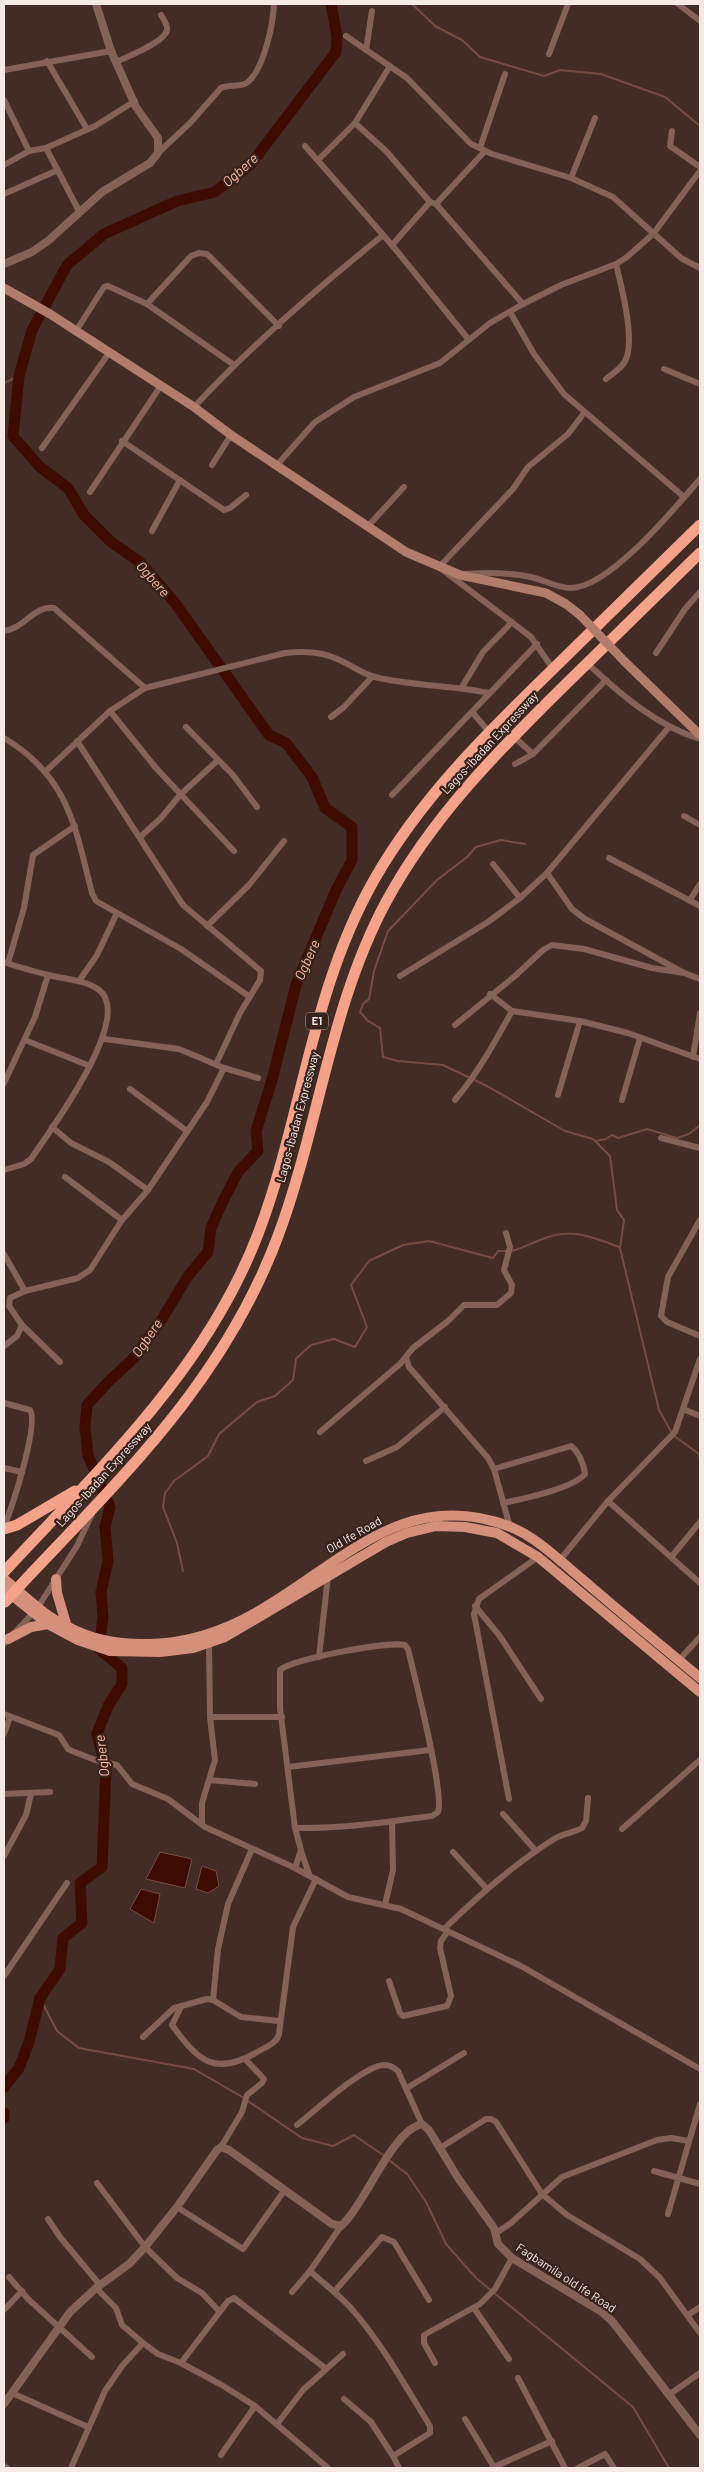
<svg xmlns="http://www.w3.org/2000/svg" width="704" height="2472" font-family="Barlow,sans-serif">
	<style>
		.water { fill: #3e0b00; stroke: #754d44 }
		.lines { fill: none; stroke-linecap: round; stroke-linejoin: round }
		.stream { stroke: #754d44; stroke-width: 2 }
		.river { stroke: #3e0b00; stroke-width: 11 }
		.minor { stroke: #846258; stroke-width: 6 }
		.tertiary { stroke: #846258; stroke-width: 8 }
		.secondary { stroke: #b17c6c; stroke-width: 9 }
		.primary { stroke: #d4907b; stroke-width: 10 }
		.motorway { stroke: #f4a289; stroke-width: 11 }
		.secondary-bridge { stroke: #b17c6c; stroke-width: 9 }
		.motorway-bridge { stroke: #f4a289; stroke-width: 11 }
		.labels { text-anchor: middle; stroke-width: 4.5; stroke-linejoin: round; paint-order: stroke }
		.shield { fill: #37221c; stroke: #bdada7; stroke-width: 1 }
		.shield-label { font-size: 11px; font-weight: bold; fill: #f6e8e3 }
		.street-label { font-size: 12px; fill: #f6e8e3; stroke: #37221c }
		.water-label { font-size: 14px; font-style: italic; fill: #fbbaa6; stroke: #37221c }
	</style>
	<rect width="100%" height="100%" fill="#422c25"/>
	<g class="water">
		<path d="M160,1852L192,1859L185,1888L146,1879Z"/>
		<path d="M202,1866L216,1871L219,1886L208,1893L196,1889Z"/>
		<path d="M141,1889L160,1894L154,1923L130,1909Z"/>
	</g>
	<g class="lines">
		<g class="stream">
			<path d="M412,4L435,26L462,40L480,57L544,76L560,70L601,74L665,97L700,126"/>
			<path d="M4,383L19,376"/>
			<path d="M525,844L501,840L476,847L467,857L437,880L388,931L374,971L369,999L363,1004L360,1012L368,1021L380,1028L383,1057L398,1061L443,1065L487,1086L565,1131L593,1139L610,1156L617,1210L624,1220L620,1248L659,1410L673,1435L699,1454L700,1459"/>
			<path d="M595,1141L606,1139L612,1135L618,1138L647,1129L677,1138L689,1134L700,1125"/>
			<path d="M512,1251C523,1248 534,1242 545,1238C572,1228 593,1237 619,1247"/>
			<path d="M183,1571L177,1543L163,1507L165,1493L174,1481L208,1456L219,1434L257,1402L275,1396L293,1380L296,1359L311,1345L334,1339L355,1347L367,1327L351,1285L369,1261L403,1245L429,1241L493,1258L498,1251H507"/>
			<path d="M40,1998L57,2031L79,2048L194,2069L244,2098"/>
			<path d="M248,2101L302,2138L333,2146L354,2135L386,2157"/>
			<path d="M389,2160L407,2174L426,2202L446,2244L476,2278L633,2407L669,2468"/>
		</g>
		<g class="river">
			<path d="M4,2087L19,2068L29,2042L40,1998L60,1969L63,1938L82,1923L80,1883L102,1867L106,1769L97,1734L108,1706L122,1684V1668L99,1649L103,1617L101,1592L108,1561L105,1527L110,1507L88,1455L85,1427L87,1405L109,1381L134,1358L162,1319L188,1276L208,1252L211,1228L223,1201L238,1172L258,1151L256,1131L272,1080L296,985L336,890L352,860V827L325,808L312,777L286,743L269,735L175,603L141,563L110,541L84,515L68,488L40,467L13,436L19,376L32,330L67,265L104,234L177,201L215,192L251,164L336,52L337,36L331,4"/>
			<path d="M4,2113V2118"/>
		</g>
		<g class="minor">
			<path d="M678,4L700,21"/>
			<path d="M346,36L407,78L471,144L492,154L571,178L613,197L681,258L700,268"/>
			<path d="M366,50L372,11"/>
			<path d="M549,54L568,4"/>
			<path d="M47,61L87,129"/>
			<path d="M116,62C127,57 165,42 167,30C168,25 164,20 161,15"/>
			<path d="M4,70L111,51"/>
			<path d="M4,100L29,151"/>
			<path d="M355,123L386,151L430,202L436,204L523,304"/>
			<path d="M672,131L670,146L700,167"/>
			<path d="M305,146L392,245L469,340"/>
			<path d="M46,148L79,211"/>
			<path d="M480,148L505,74"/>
			<path d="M158,153L190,123L221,88C229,84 241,88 248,82C264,68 273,25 274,4"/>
			<path d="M318,160L355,123L390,66"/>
			<path d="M4,165L29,151L46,148L95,126L135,101"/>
			<path d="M571,178L595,118"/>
			<path d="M4,194L58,170"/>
			<path d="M436,204L485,151"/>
			<path d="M392,245L430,202"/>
			<path d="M147,304L191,256L199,253L207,254L279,326"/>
			<path d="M510,312L534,354L564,394L684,497"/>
			<path d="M76,331L104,287L108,286L147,304L234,365"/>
			<path d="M664,369L700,384"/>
			<path d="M606,379C612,374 620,369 624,363C637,344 621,285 616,264"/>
			<path d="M194,407C252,345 316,289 382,236"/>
			<path d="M122,441L224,510L230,508L246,495"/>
			<path d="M42,448L109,353"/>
			<path d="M212,465L231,435"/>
			<path d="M276,466L315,422L354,397L440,363L490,323L523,304L561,285L616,264L627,257L653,234L700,171"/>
			<path d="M90,492L160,387"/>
			<path d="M368,526L404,487"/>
			<path d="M152,531L180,480"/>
			<path d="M466,574C487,572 510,573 531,577C544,580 557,588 571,588C609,588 676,507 700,479"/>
			<path d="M4,631C24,629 34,605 54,608L145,688"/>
			<path d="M656,653L685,609L700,592"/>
			<path d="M587,663C620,694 657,726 700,739"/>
			<path d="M553,669L531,637L439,567L513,489L528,467L568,434L584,413"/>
			<path d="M462,687L483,652L512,622"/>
			<path d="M110,711L156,768L234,851"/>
			<path d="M473,713L489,732"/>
			<path d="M331,717L344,707L372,677"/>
			<path d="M186,727L233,775L257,807"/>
			<path d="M513,736L533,754"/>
			<path d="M4,738C68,776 75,826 92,893L96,901L181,949L250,997"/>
			<path d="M77,741L183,905L261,971L260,980L240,1013L216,1064"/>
			<path d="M515,764L533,754L606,680"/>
			<path d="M46,771L110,711L145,688L285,653C303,651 321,651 337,659C350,664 362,674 375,677C411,686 452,685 489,693"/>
			<path d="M392,795L537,644"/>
			<path d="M684,816L700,825"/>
			<path d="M140,837L161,818L180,795L218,760"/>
			<path d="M609,858L700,906"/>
			<path d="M493,864L520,898"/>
			<path d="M547,873L572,909L585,919L684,973L700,979"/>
			<path d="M690,900L700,884"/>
			<path d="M207,926L249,885L284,841"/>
			<path d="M4,962C18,967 33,971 48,975C65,979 85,980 99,990C135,1017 49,1132 31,1159L24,1164L4,1170"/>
			<path d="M8,963L24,908L33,855L75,826"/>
			<path d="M400,976L488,922L520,898L547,873L669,727"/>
			<path d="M79,981L97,955L117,913"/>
			<path d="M490,994L512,1011L580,1021L628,1033L700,1059"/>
			<path d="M455,1025L515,976L543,950L552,945L584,949L652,968L684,973"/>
			<path d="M104,1039L179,1049L224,1068L258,1078"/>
			<path d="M25,1040L90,1066"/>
			<path d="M693,1057L700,1013"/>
			<path d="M4,1083L35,1017L48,975"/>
			<path d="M130,1089L187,1131"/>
			<path d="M558,1095L580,1021"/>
			<path d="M455,1100C478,1073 495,1042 512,1011"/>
			<path d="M622,1100L640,1038"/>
			<path d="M52,1127L71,1143L109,1162L148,1190"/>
			<path d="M661,1138L700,1148"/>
			<path d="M65,1177L122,1220"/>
			<path d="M700,1220L668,1277L661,1316L667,1322L700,1336"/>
			<path d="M4,1254L25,1291"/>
			<path d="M4,1346L17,1336L22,1325"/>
			<path d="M406,1357L409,1367L488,1458L494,1469L510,1527"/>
			<path d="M60,1362L22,1325L9,1306L10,1298L25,1291L78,1278L90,1270L122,1220L148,1190L207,1102L224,1068"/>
			<path d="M4,1403L30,1410C39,1423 12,1510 4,1526"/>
			<path d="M683,1409L700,1416"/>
			<path d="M320,1432L400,1364L413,1348L448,1321L464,1305H497L511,1293L512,1285L504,1270L510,1247L506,1233"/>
			<path d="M366,1461L397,1447L445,1407"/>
			<path d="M4,1468L22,1472"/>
			<path d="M494,1469L571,1446C579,1452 584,1465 585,1474C573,1489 521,1499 503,1503"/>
			<path d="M608,1501L700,1583"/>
			<path d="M672,1556L700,1522"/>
			<path d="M560,1560L608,1501L675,1432L700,1359"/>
			<path d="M475,1606L499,1635L541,1699"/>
			<path d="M38,1607L77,1546L92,1514"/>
			<path d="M4,1644L33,1613"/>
			<path d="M319,1657L328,1576"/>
			<path d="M679,1660L700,1637"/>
			<path d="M4,1714L59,1735L68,1749L72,1751L95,1760L117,1765L132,1784L168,1799L205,1827L295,1868L348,1897L401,1909L521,1966L700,2069"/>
			<path d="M210,1717H282"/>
			<path d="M4,1734L10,1717"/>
			<path d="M288,1767L430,1750"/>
			<path d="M209,1780L255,1784"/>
			<path d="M4,1794L50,1792"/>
			<path d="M509,1799L474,1614L479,1599L538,1557"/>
			<path d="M503,1814L536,1851"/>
			<path d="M202,1824V1803L215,1760L210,1717L209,1644"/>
			<path d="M295,1828C341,1829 387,1822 432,1816L438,1812C445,1794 414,1675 408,1649L405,1645C388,1641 292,1659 280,1670V1708L295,1828L301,1850L295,1868"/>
			<path d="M622,1829L700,1760"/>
			<path d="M301,1851L309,1874"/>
			<path d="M453,1852L487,1889"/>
			<path d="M4,1856L26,1815L31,1794"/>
			<path d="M385,1905L393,1870L392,1822"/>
			<path d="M444,1929C478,1896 514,1864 554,1839C563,1833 573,1833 582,1828L586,1821L588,1798"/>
			<path d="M4,1976L67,1883"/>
			<path d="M389,1981L400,2013L403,2016L447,2006L451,1996L440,1948L441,1941L448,1931"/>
			<path d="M213,2000L218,1949L228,1904L252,1849"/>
			<path d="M181,2007L172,2025C199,2062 215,2077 259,2051C266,2047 277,2043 279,2034L293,1927L316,1879"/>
			<path d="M143,2037L174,2008L207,1999L213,2000L241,2017L279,2021"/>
			<path d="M407,2088L464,2053"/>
			<path d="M297,2125C316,2110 363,2066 384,2065C390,2065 393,2067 398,2071L422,2124"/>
			<path d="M221,2147L242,2112L247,2095L262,2083L264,2079L245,2059"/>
			<path d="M440,2148L486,2119H491L496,2122L542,2194L567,2215L640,2259L660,2278L700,2333"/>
			<path d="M654,2171L700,2184"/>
			<path d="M97,2183L145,2247L177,2278L202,2293L219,2311"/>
			<path d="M177,2207L243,2249L284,2191"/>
			<path d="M668,2214L700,2104"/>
			<path d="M48,2219L60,2237L100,2285"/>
			<path d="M496,2233L511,2223L562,2177L657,2140L671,2138L689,2141"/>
			<path d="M310,2271C323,2283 338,2294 350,2307C382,2343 405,2386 430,2426V2433L393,2456L399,2468"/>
			<path d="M9,2277L28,2299L92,2357"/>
			<path d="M96,2288L116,2308L122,2325L143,2343L158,2354L181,2363L220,2384L255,2406L328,2468"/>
			<path d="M292,2292L310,2271L341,2226"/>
			<path d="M334,2292L382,2237L394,2242L429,2300"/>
			<path d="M474,2308L509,2359"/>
			<path d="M4,2310L22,2291"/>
			<path d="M688,2315L700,2307"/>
			<path d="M181,2363L228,2301L234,2298L325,2368"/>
			<path d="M435,2363L424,2343V2335L480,2304L495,2289L512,2258"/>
			<path d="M518,2378L565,2468"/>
			<path d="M12,2393L88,2427"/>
			<path d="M670,2394L700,2373"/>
			<path d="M344,2399L371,2422L393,2456"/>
			<path d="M465,2419L494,2467"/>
			<path d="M277,2424L303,2390L343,2354"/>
			<path d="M221,2455L255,2406"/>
			<path d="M4,2466L7,2468"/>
			<path d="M71,2468L105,2391L122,2366L143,2343"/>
			<path d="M492,2468L552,2441"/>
			<path d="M578,2468L605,2454L614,2468"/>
		</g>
		<g class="tertiary">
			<path d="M4,264L32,252L49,240L102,192L150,163L158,153V138L136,107L111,51L96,4"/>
			<path d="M4,2404L70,2312L96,2288L129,2264L145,2247L177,2207L217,2150L221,2147L229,2150L332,2224L341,2226C365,2205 392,2130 422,2124L429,2130L458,2178L494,2228L498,2244L512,2258L602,2312L612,2321L700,2435"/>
		</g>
		<g class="secondary">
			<path d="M4,288L50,314L194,407L231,435L406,552L460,575L546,593L566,604L580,615"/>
			<path d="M625,662L700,735"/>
		</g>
		<g class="primary">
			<path d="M4,1579C24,1595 44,1616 68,1627C94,1641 120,1645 150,1644C188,1643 224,1631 257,1612C340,1565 403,1487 508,1526C538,1537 564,1565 589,1585C626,1617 663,1647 700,1678"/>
			<path d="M56,1579L57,1593L67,1627"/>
			<path d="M4,1589L48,1624L78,1640L110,1651L160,1652L193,1648L225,1637L386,1542L407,1533L436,1526L465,1527L497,1533L538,1557L700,1692"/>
			<path d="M8,1639L31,1627L48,1624"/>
		</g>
		<g class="motorway">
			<path d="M4,1529L17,1525L75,1491"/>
			<path d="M4,1572C100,1468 206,1370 258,1234C303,1116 310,993 374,880C420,799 486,734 553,669C602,621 651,573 700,525"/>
			<path d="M27,1578C128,1471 225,1378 278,1236C319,1126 330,1006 386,902C432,817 497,752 565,685C610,641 655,597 700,553"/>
		</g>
		<path class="secondary-bridge" d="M580,615L625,662"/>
		<path class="motorway-bridge" d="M5,1602L27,1578"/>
	</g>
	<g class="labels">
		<rect class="shield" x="306" y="1012.5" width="22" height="17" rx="4"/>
		<g class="shield-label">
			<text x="317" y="1025">E1</text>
		</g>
		<g class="street-label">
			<text transform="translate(490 743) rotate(-47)" y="4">Lagos-Ibadan Expressway</text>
			<text transform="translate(298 1117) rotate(-75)" y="4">Lagos-Ibadan Expressway</text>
			<text transform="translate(104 1475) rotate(-48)" y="4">Lagos-Ibadan Expressway</text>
			<text transform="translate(354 1535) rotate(-30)" y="4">Old Ife Road</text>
			<text transform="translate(566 2278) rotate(33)" y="4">Fagbamila old ife Road</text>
		</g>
		<g class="water-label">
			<text transform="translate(240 170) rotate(-42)" y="5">Ogbere</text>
			<text transform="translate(153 579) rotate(48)" y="5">Ogbere</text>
			<text transform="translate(307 960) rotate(-66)" y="5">Ogbere</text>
			<text transform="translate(147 1338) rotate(-56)" y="5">Ogbere</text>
			<text transform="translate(102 1756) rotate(-97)" y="5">Ogbere</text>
		</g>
	</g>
	<rect width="704" height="2472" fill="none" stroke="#f6e8e3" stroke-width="10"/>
</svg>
